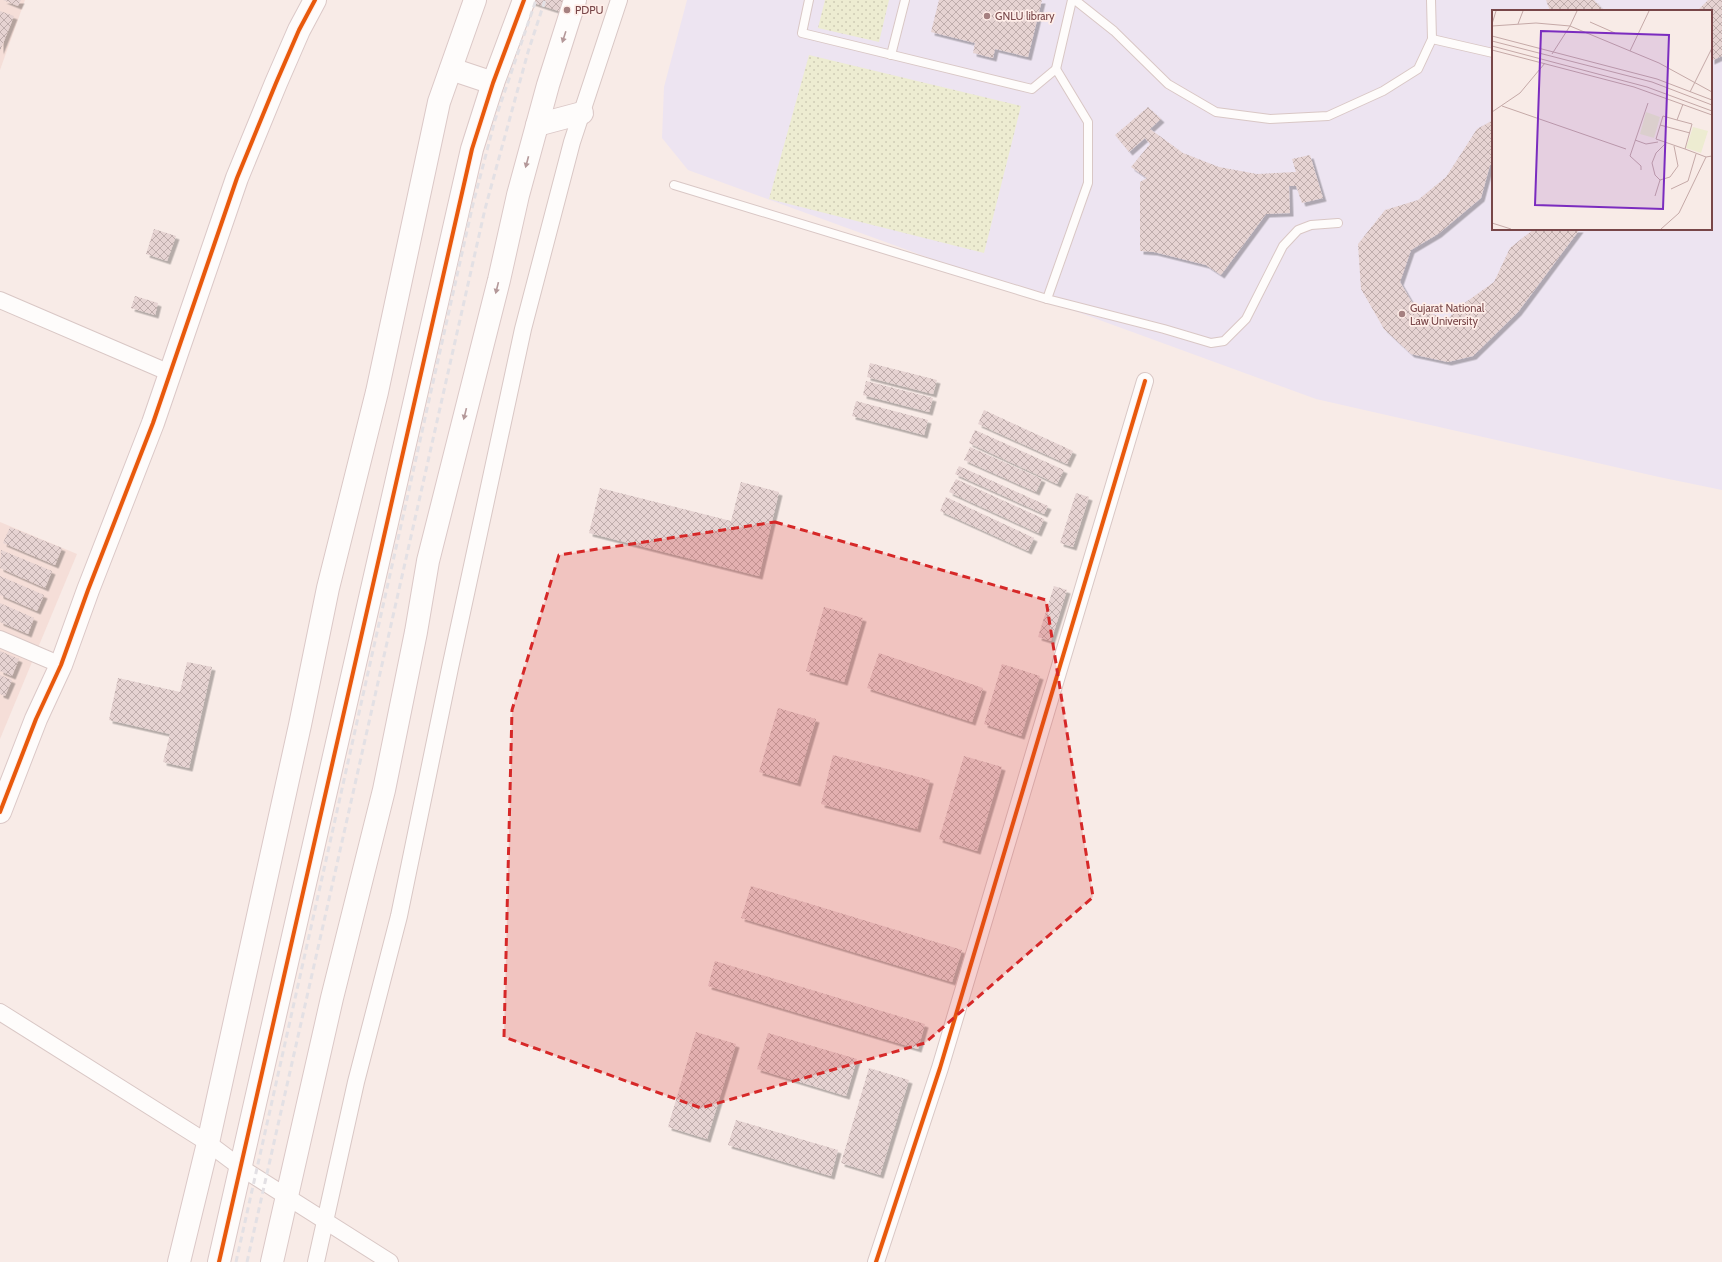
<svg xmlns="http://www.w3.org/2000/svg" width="1722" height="1262" font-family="Cabin,sans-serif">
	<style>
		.residential { fill: #f5ded8 }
		.education { fill: #ede4f1; fill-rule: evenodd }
		.garden { fill: url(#garden-dots) }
		.building { fill: url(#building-cross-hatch); filter: url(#shadow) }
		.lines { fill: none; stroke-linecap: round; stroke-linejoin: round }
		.lane-casing { stroke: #d9c7c5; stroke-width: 10 }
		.street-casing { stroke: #d9c7c5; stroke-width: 18 }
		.secondary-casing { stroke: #dbc8c7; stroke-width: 24 }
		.lane { stroke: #fefcfb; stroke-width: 8 }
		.street { stroke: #fefcfb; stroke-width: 16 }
		.secondary { stroke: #fefcfb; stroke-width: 22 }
		.rail { stroke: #e3e0e4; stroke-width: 3; stroke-dasharray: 6 4; stroke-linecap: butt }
		.cycleway-casing { stroke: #ffeee9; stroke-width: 6 }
		.cycleway { stroke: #e8590c; stroke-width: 4 }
		.oneway { fill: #b49899 }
		.marked { fill: #d62828; fill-opacity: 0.2; stroke: #d62828; stroke-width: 3; stroke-dasharray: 8 5; stroke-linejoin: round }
		.poi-dot { fill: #a58080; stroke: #ffeee9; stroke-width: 1.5 }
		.labels { text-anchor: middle; stroke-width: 3.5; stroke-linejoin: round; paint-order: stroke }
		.poi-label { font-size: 11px; fill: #784648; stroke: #ffeee9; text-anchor: start }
		.inset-road { fill: none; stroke: #c5a9a7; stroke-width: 1 }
		.view { fill: #7b2cbf; fill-opacity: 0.15; stroke: #7b2cbf; stroke-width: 2 }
		.inset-edge { fill: none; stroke: #784648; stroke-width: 2 }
	</style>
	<defs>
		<pattern id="garden-dots" width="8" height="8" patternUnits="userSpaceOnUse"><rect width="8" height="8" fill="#edecd1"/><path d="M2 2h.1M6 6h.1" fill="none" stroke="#cfccb5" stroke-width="1.8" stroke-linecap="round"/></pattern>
		<pattern id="building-cross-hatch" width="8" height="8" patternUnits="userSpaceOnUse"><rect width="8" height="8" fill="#e6d3d2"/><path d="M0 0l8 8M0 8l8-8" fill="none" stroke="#bfadac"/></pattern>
		<filter id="shadow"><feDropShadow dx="3.5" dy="3.5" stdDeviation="0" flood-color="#0004"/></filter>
	</defs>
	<rect width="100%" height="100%" fill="#f8ebe7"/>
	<g class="residential">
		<path d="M0,0H25L0,70Z"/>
		<path d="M0,522L77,554L0,739Z"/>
	</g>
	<path class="education" d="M687,0H1722V490L1659,477L1316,399L688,170L662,138L664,87ZM1493,11H1711V229H1493Z"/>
	<g class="garden">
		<path d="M825,0H889L879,42L818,28Z"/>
		<path d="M809,55L1021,106L984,253L769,199Z"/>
	</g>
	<g class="building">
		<path d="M3,0H21L18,6Z"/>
		<path d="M532,0H583L577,17L531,2Z"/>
		<path d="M939,0H1042L1028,57L995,49L993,58L973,53L975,43L931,32Z"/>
		<path d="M1546,0H1594L1604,11H1550Z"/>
		<path d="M1708,0H1722V56L1711,61V11H1697Z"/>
		<path d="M0,11L14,16L0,51Z"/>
		<path d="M1148,107L1161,119L1150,129L1183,153L1219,167L1257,174L1296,172L1292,159L1310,155L1323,198L1302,203L1296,186H1289L1290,213L1266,214L1221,275L1206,265L1154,252L1140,251V182L1147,178L1131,167L1150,144L1145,138L1129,152L1115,135Z"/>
		<path d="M1493,120V164L1490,165L1481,198L1438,234L1411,250L1400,282L1414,306L1447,320L1459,307L1494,282L1510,248L1534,229H1580L1518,312L1473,356L1448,362L1411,354L1384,329L1361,289L1358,244L1385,210L1418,200L1446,177L1477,129Z"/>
		<path d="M154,229L176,236L167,261L146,254Z"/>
		<path d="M135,296L158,303L155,315L131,308Z"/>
		<path d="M870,363L937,380L933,394L867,377Z"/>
		<path d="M866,381L933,398L929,412L863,395Z"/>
		<path d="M856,401L928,420L924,435L852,416Z"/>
		<path d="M984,410L1073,451L1067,464L978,424Z"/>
		<path d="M975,430L1064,470L1057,484L969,443Z"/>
		<path d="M970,447L1042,479L1036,492L964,460Z"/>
		<path d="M959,466L1048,506L1044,514L955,474Z"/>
		<path d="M956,479L1044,519L1038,533L949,492Z"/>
		<path d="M741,482L779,492L759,576L589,533L600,488L731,521Z"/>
		<path d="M1076,493L1089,497L1073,547L1060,543Z"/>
		<path d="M946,497L1034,538L1028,551L940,511Z"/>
		<path d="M10,527L62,548L55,565L3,543Z"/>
		<path d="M1,550L52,571L45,588L0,568Z"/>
		<path d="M0,576L44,595L37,611L0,595Z"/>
		<path d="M1054,586L1067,590L1051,641L1038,637Z"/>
		<path d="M0,603L34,618L28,634L0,622Z"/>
		<path d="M824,607L863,618L844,682L806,671Z"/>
		<path d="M0,651L19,659L12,676L0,671Z"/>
		<path d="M879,653L983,688L972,722L867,688Z"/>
		<path d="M187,662L212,667L189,768L163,762L170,734L109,720L118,678L180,692Z"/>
		<path d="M1002,664L1040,676L1021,736L984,724Z"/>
		<path d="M0,675L12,680L5,696L0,694Z"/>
		<path d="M778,708L816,719L797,783L759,772Z"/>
		<path d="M833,755L930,780L917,829L821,804Z"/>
		<path d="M964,756L1002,767L977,851L939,839Z"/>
		<path d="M751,886L962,950L952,982L741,918Z"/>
		<path d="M715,961L925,1024L918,1049L708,986Z"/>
		<path d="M696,1032L736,1044L707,1139L668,1127Z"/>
		<path d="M768,1033L857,1059L846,1096L757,1069Z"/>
		<path d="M869,1068L909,1080L880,1175L841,1163Z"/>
		<path d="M736,1120L838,1150L831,1176L728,1145Z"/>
	</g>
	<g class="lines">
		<g class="lane-casing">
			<g id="lane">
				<path d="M809,0L802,33L1032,89L1056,69L1072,0"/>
				<path d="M1075,0L1114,31L1168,84L1216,112L1270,119L1328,116L1383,91L1418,69L1432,39L1431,0"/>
				<path d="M1432,39L1493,53"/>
				<path d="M891,55L905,0"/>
				<path d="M674,185L1047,299L1164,329L1211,343L1224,341L1246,319L1283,246L1298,230L1311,225L1338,223"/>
				<path d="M1047,299L1088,183V122L1056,69"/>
			</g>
		</g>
		<g class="street-casing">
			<g id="street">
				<path d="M0,300L170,373"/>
				<path d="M0,639L61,665"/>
				<path d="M0,1012L208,1143L240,1167L390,1262"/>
				<path d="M316,1262L356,1082L399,916L450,668L523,329L572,142L619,0"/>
				<path d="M876,1262L940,1068L1145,381"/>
			</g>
		</g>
		<g class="secondary-casing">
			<g id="secondary">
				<path d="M451,69L493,83"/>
				<path d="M537,125L582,113"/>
				<path d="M0,812L36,719L61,665L88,590L153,423L237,178L276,83L299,30L315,0"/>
				<path d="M179,1262L208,1143L300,725L328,588L377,392L439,102L475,0"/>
				<path d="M219,1262L472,149L493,83L524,0"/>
				<path d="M272,1262L332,998L384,790L416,632L428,561L499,280L518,195L548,85L575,0"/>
			</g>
		</g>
		<use href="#lane" class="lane"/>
		<use href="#street" class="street"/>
		<use href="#secondary" class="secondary"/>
		<g class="rail">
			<path d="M236,1262L473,204L495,120L536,0"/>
			<path d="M247,1262L485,209L528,52L545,0"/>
		</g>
		<g class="cycleway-casing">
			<g id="cycleway">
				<path d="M0,812L36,719L61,665L88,590L153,423L237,178L276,83L299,30L315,0"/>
				<path d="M219,1262L472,149L493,83L524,0"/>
				<path d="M876,1262L940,1068L1145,381"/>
			</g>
		</g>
		<use href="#cycleway" class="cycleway"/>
	</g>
	<defs><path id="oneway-solid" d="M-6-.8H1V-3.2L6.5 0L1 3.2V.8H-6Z"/></defs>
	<g class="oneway">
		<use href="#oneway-solid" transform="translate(564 37) rotate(108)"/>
		<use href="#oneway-solid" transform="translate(527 162) rotate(105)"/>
		<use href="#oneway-solid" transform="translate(497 288) rotate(104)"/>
		<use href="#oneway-solid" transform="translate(465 414) rotate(104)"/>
	</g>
	<path class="marked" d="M775,522L1046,600L1093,897L925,1043L701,1108L504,1037L512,710L559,555Z"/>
	<g class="poi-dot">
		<circle cx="567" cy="10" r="4"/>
		<circle cx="987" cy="16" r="4"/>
		<circle cx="1402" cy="314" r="4"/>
	</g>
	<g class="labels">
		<g class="poi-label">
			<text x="575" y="14">PDPU</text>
			<text x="995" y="20">GNLU library</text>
			<text x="1410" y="312">Gujarat National<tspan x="1410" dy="13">Law University</tspan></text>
		</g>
	</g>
	<g transform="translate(1492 10)">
		<rect width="220" height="220" fill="#f8ebe7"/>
		<path d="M154,102L168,107L162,128L148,124ZM201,117L216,121L209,143L194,138Z" fill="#edecd1"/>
		<path class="inset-road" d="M98,12L123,23M0,14L4,1M26,14L31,1M0,16L44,13L78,16L167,53L220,82M0,26L165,69L220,90M0,31L160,72L220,95M0,36L155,77L220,101M0,40L142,77L220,105M138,41L157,1M60,44L78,16L85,1M198,82L220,38M10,96L134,139M0,102L28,83L53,53M185,110L171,106L164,129L193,139L200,114L185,110L191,94M168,115L198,123M143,130L154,134L166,132M173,134L164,143L160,153L163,165L168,170L178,167L186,156L182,136M193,139L214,147M149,160V156L138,146L156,93M179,179L196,171L204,144M163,186L168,170M0,213L19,219M169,219L187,203L214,147L220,146"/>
		<path class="view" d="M49,21L177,25L171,199L43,195Z"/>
		<rect width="220" height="220" class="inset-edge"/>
	</g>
</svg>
